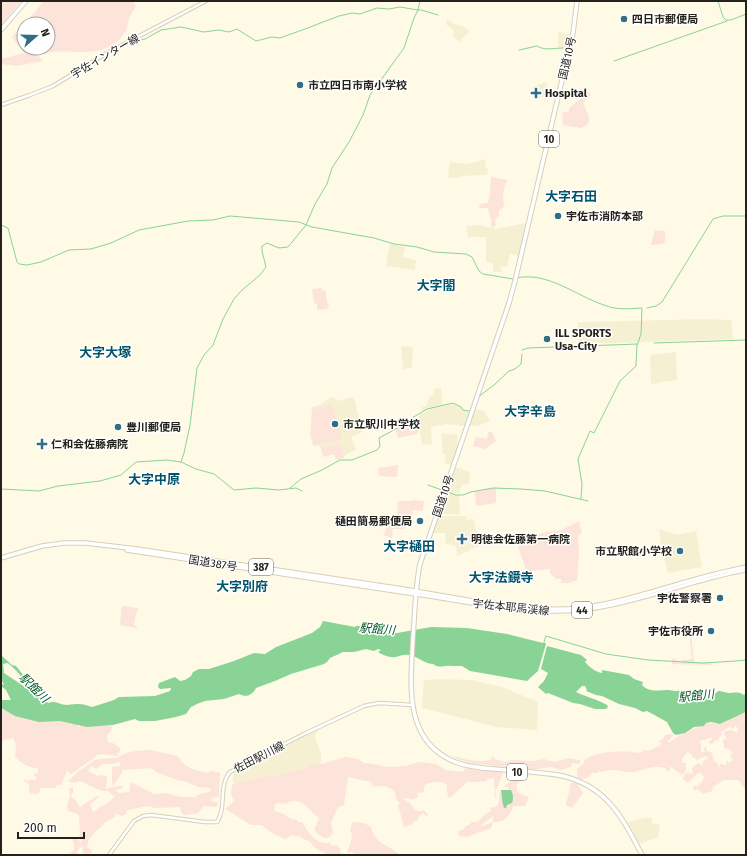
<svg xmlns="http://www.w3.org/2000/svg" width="747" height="856" font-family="'Fira Sans','Noto Sans JP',sans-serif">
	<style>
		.built { fill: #f6f0d3 }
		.green { fill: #fce4da; fill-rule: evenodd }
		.water { fill: #8ad397; fill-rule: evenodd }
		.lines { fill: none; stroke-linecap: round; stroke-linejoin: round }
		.stream { stroke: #8ad397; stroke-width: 1 }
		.secondary-casing { stroke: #d4d0bb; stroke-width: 4.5 }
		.primary-casing { stroke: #d4d0bb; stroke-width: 5 }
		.highway-casing { stroke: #d4d0bb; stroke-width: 5.5 }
		.secondary { stroke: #fff; stroke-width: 2.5 }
		.primary { stroke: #fff; stroke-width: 3 }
		.highway { stroke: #fff; stroke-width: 3.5 }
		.poi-dot { fill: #316d84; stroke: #fff; stroke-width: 1.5 }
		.labels { text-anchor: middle; stroke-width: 3; stroke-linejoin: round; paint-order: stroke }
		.shield { fill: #fff; stroke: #66645f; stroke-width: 1 }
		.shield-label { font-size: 10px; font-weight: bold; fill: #24221b }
		.poi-label { font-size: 11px; font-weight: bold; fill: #24221b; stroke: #fff; text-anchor: start }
		.street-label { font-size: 11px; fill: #24221b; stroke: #fff }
		.water-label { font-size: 12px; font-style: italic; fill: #065a25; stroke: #fff }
		.quarter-label { font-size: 13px; font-weight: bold; fill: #00536c; stroke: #fff }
	</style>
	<rect width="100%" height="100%" fill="#fefae5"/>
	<g class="built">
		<path d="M447,19L454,24L463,26L470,31L459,42L453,37L454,31L446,24Z"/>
		<path d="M558,32L571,35L567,49L558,47Z"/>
		<path d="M546,82L551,93L535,99L532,87Z"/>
		<path d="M486,159L485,167L488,168L487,175L460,176V178H454L448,177L450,162L467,164Z"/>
		<path d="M526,223L519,256L510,254L507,267L501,266V272H493V263L486,262V237H468L466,226L478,225L496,229Z"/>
		<path d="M390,244L405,247L403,257L416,260L415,270L386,266Z"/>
		<path d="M705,319L731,320L733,339L578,344V323L583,322Z"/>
		<path d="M401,346L413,347L412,367L403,370Z"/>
		<path d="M676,352L677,380L651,384L650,355Z"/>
		<path d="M441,388L442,405L434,406V408L453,404L460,407L464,411H470L465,426L446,424L431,427L432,444L422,445L417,417L432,408L431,407L427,408L422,412V407L426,406L430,396L434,395V389Z"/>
		<path d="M331,397L335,398L337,401L353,397L354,398L362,430V432L351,437L356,450L348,453L343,458L337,460L333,454L324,457L319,445L313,446L310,435L312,407L319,405Z"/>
		<path d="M477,409L483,410L490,421L477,426L469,425L474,410Z"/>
		<path d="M441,433L458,435L457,443H459L451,465L445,463L446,454H443Z"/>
		<path d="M456,467L470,472L469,484L462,485L459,493H454L447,490L454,468Z"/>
		<path d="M446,492L459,495L460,515L439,514Z"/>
		<path d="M439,516H466V520L474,519L479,546L457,556L456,546L446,544L445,533H432Z"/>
		<path d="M659,529L677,535L696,531L702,567L668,573L662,552Z"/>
		<path d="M440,679L471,680L502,687L538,702L537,730L497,727L422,708L424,680Z"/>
		<path d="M317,729L315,737L321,753V765L269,779L248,784L232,782L234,772L235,770Z"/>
		<path d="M645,818H652V824H660L658,837L639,844L628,822Z"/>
	</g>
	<g class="green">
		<path d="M1,1H21L1,26Z"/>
		<path d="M43,1H133L136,6C133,11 129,17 128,23C127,27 127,29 125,32C104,65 68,44 38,55L43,61L16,66L1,64V59L24,53L12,37L36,11ZM24,24H48V48H24Z"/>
		<path d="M589,92L591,95L583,102L590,120L587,125L581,128L563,125L562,113L569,111V108Z"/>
		<path d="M491,177L507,180C504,187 501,200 505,206L499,211V216L495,219L496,225L493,228H491V220L488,208H480L479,207L480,204L488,203L490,194Z"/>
		<path d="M655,230L665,231V242L663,244L651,245Z"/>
		<path d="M321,288L326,292L327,302L329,305L327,309L317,310V304L314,303L312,289Z"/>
		<path d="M332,405L342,440L314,445L311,434L312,410Z"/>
		<path d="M415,417L418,432L417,434L398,438L396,430Z"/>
		<path d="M488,432H492L496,441L485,449L473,446L476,437L487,439Z"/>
		<path d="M339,444L344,457L337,460L334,454L324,457L321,448Z"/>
		<path d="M398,465L397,477L379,476L378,468Z"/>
		<path d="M492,488H496V503L476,506L475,491Z"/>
		<path d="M411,500L424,501L423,511L413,510L412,517L398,515V522H405V529H393L392,538L383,535L386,530L384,517H397L398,501H411Z"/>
		<path d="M579,521L582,533L578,535L579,554L577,580L568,583H561V579H557L550,573V569L538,570L527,573L519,549L517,539L529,538L545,532L561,530Z"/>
		<path d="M122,606L138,608L137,613H136L134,626H137V628L120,625Z"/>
		<path d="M688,622H690L694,663H710L713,665L672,664V662H675L672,661L673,658L681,663L682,660L692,659Z"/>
		<path d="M1,709C21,719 54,720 77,723L78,727L83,725L112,726L111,732L107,735V740L110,743H113L120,748V751L117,756L103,754L96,755L94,758L71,774L67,771L61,785H57L56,788H40V792L37,794L30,793L29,784L24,781L25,779L27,781L31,779L35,780L36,778L34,774L38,772V768C31,769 21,763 15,757L16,745L13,738L1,741Z"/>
		<path d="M746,713V791L739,780H724L713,787L712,791L703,794L698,789L695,790L693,788L694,786H699V784L702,782L704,777L699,772L688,783L683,779V777L686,772L688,774L690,773L693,774L692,768L698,763L703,766L702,762L708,758L706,756L701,758H699L698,762L697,759L693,758L691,754L688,752L681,759L683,760L682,763H686V770L682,775L671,767H670L669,771H667L665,768C653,765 644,770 634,772C624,773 611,767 603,772L599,771L598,773H592L589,777L580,780L577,777V770L580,766L583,765C585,750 626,750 638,753L643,752V750L649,751L661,745V743L659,742V741L663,739L665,735L671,734L674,735L668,741L669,743L678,736L707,723L720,724L733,717ZM730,726L733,729L735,726L737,727L738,731L736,732L731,730L724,732V735L727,738L723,740L724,748L728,749L732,752H734L731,754L730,756L733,760L728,763V761L726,762L727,765L720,764L719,767H720L719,768L718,764L713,760L714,758L711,752L707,751L706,746L704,749L705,752H701V743L699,741L707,739L711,737L712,740L709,741V744L714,743L716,740L719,741L718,739L722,734L721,732Z"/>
		<path d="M151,750L177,756C180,758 181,761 184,764C191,769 198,771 207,773L211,771L220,773L219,797H215L211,799L213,802H218L217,807L204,806L198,813L184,815L182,814L180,807L156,808L147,806L128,810L126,812L127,814L122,816L116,814L115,817L105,822L103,825L95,832L89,839L87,847L92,850V853L84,855L82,846L77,851L78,855H68C78,849 73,846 72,837L77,839L82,843L79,837L80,832L79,817L78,814L68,811L67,806L70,795L69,789L73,787V793L71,795L72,798L75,799L80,807L99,795C97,800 93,801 90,805L93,812H94C100,806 100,808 106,804C110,802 111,799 115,797L108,791H103L96,789L95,788L80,781L74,783L68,781L79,771L95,760L100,759L116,758L129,752L137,751ZM118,762L120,763V766L112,767V786L118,779L123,770L151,768L158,773L177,780L187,782L198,787L210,788L211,791L197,795L196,797H180L166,793L154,794L133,783L130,784L129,792L119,793L115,790L123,788L122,786L111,787L106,789L107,777L101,775L98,776L88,771L91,766L97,769L102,764H113Z"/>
		<path d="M450,755C462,759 478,763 490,760L493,756L496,760H499L504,762L511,760L532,761L544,759L555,762L569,758L580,760L581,762L579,764L572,763L571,767L560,770L551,767L531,770L471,763L457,759Z"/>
		<path d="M345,757L358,759L364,763L374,764L386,767L406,766L420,762L436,764L446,770L463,772L466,767L499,770L503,774L497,788C494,791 496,792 496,796L495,799L494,778L487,779V781C480,782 473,782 467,782L451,797L449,798L447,792V785C440,780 434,782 426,784L424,786V792L417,793L418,797C413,802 410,798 404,798V799C406,801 408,801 410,803C415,809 415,813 424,810L428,815L426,816L423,813L420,815L417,821L414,822L411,825L404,827L398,805L400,803L397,801L395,795L396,794C390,785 383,786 373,787L371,782L348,777L344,805L338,807L331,823L333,832L331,836L327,838H323L314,830L319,818C308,810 304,797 289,802L287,804L278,803L275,804V811L284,814L291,819L297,820L298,822H302C308,832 316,845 329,843L333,846L336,845L341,849L340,852L343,855H325V853L315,848L309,841L305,840L301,837L291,835L286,839C280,838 266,830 262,825H251L225,809L234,801L231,795L232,785L236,782L255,780L265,776H279L281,774C289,772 306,769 313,764L318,765Z"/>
		<path d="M511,773H522L525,775L524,779L518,783L516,786L518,793L529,797L525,806H513C510,817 504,822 493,822V816L479,827L493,822L491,828L467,837L459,836L458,831L463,830L466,826L469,825L472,822H478L484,815L491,811L489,807L492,808L497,806L499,802L500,789L504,802L503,806L512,803L514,798L508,791L509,788L504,787L508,783L512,781L513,778L511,774Z"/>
		<path d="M574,782L577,783L583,793L572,808L566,805V803L569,793L570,784Z"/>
		<path d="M352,822L364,823L371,827C375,845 389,844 399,855H357L351,852L348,853L347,851L351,843L352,833L350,832Z"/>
	</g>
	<g class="water">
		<path d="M323,621L355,627L356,626H377L397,633L431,627L467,628L507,634L543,643L544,642L546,644L538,671L527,681L470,671L462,666C458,666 456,666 452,666C445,665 439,669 433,664C425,664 417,656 409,655C404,654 400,656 396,657C389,658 383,655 378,652L381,650L378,649L374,651L366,649L354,652H343L330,658L327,662L324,664L291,674L275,681L256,688C253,695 246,698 239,694L224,699L205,701L197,704L191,707L186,714L176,717L155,721H139L135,719L113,725L87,727L60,721L39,722L15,716L1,708V700H11L6,690L1,686V684L4,685L1,678V655L12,665L16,666L36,691L46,697V701L48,703C57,700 59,705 67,705C79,704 79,703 92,707L114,700L119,697L155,696L170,691L171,688L160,689L158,687L159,683L175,677L180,681L185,680L191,676L193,672L199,669H209L234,661L254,653L265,654L276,647L312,633L320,627ZM8,663C17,671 23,677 28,689L4,673L3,664Z"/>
		<path d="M547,646L581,655L587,660L585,662C589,667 596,672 602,673V670L629,675L634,679L643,682L642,685C649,693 660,690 669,690C671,690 673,691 675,691C682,691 688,690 694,690C701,690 709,693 716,693L718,691C722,691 724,692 728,693C734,693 738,691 744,695L746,693V712L724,722L720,724L711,722L706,723L704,726L694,727L685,733L676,735L673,733L667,722L647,711L643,712L635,708L619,704L602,696L596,695L586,691L587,690L585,686H582L576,692C586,697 597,699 607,705L608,707L606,709H595L580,704L573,703L548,693L546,694L538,687L544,681L548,673L541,669Z"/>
		<path d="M501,790H511C513,794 514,798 512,803L507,805L506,808H504C502,803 502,796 501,790Z"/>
	</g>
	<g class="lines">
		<g class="stream">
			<path d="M718,1L723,17L726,20H731L746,14"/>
			<path d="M139,40L145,39L161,30L181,27L204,32L219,30L229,32L237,29L256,41L272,37L280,38L305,29L339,16L352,13L360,14L377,8L389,9L400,7L418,10L420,1"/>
			<path d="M519,50L537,46C545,51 554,48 563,48"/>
			<path d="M614,61L727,21"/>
			<path d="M1,225L8,228L17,262L19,264L27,265L41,262L69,250L91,249L111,243L139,230L188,221L213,220L230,216L299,222L312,227L374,238L394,244L417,247L434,252L466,254L472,257L479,271L483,274L513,279"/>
			<path d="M516,278C548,271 576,296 604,305C616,310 628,309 641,308"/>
			<path d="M647,308L656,306L662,302L713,219L723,216H746"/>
			<path d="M638,343L641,334L642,308"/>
			<path d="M654,343L746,340"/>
			<path d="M522,350L528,348L638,344"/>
			<path d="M478,398L482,394L494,385L509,371L515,369L521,364L522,354"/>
			<path d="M181,462L184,453L190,425L197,368L204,355L213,345L223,319L234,299L241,291L260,275L266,267L262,251V246L267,243L279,248L288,247L306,225L315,204L327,184L332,168L349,142L363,115L370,95L404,48L414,18L418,10H421L438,15"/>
			<path d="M428,485L456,495H463L471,492L493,488L521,489L545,491L588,501"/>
			<path d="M290,488L301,479L322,470L340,460H352L377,450L380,446L379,438L407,423L412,418L427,409L453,403L461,407L463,410L470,411L472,407"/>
			<path d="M1,489L39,491L58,486L100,481L121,475L136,462L167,460L181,462L196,469L214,474L234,490L256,488L279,490L296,488L302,491"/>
			<path d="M581,499L582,484L578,459L590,431L594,433L620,381L636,366L637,344"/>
			<path d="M544,642L546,636L606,654L648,660L703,663L736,661L746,660"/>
		</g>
		<g class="secondary-casing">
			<g id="secondary">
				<path d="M1,105L30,95L53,86L107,53L206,1"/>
				<path d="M109,855L134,821L143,816L151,815L205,822H217C227,807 218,786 230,772L306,733L364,706L379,703L413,705"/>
			</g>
		</g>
		<g class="primary-casing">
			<g id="primary">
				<path d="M416,591C467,599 526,613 578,608C635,601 689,577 746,567"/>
				<path d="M415,594C475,603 536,618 596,608C647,600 695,579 746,570"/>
			</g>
		</g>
		<g class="highway-casing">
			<g id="highway">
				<path d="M577,1L573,33L515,281L509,303L420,564C415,588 415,612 413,637C411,683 402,740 455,762C468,767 481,768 494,769C515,771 537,772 558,775C605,784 622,816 642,855"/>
				<path d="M1,30L26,1"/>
				<path d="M127,550L415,594"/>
				<path d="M1,558L42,546L64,543H86L137,549L416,591"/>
			</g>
		</g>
		<use href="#secondary" class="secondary"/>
		<use href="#primary" class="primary"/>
		<use href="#highway" class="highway"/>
	</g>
	<g class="poi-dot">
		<circle cx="624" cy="19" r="4"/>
		<circle cx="300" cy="85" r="4"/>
		<path d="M534 87h4v4h4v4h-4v4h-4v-4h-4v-4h4z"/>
		<circle cx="558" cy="216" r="4"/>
		<circle cx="547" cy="339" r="4"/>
		<circle cx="335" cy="424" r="4"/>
		<circle cx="118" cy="427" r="4"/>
		<path d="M40 438h4v4h4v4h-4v4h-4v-4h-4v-4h4z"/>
		<circle cx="420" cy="521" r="4"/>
		<path d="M460 533h4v4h4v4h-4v4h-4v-4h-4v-4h4z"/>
		<circle cx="680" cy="551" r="4"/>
		<circle cx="720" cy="598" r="4"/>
		<circle cx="711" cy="631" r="4"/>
	</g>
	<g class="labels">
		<g class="shield">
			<rect x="539" y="131" width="20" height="16" rx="3"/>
			<rect x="249" y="559" width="24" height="16" rx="3"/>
			<rect x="572" y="602" width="20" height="16" rx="3"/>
			<rect x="507" y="764" width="20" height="16" rx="3"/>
		</g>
		<g class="shield-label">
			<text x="549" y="143">10</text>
			<text x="261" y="571">387</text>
			<text x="582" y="614">44</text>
			<text x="517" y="776">10</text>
		</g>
		<g class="poi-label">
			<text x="632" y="23">四日市郵便局</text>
			<text x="308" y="89">市立四日市南小学校</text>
			<text x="545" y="97">Hospital</text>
			<text x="566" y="220">宇佐市消防本部</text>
			<text x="555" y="337">ILL SPORTS<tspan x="555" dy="13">Usa-City</tspan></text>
			<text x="343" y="428">市立駅川中学校</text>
			<text x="126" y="431">豊川郵便局</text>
			<text x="51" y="448">仁和会佐藤病院</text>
			<text x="412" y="525" text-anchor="end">樋田簡易郵便局</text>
			<text x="471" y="543">明徳会佐藤第一病院</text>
			<text x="672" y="555" text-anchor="end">市立駅館小学校</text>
			<text x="712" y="602" text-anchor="end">宇佐警察署</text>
			<text x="703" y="635" text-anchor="end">宇佐市役所</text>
		</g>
		<g class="street-label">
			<text transform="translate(105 56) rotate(-30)" y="4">宇佐インター線</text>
			<text transform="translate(567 58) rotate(-77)" y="4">国道10号</text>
			<text transform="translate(443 496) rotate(-71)" y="4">国道10号</text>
			<text transform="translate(213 563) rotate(9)" y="4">国道387号</text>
			<text transform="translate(511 607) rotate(6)" y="4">宇佐本耶馬渓線</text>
			<text transform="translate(259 757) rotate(-27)" y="4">佐田駅川線</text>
		</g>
		<g class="water-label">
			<text transform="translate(377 629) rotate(4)" y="4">駅館川</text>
			<text transform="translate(34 688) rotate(44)" y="4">駅館川</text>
			<text transform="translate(696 696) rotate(-6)" y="4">駅館川</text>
		</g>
		<g class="quarter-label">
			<text x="571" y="201">大字石田</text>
			<text x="436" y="290">大字閤</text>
			<text x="105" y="357">大字大塚</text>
			<text x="530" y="416">大字辛島</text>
			<text x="154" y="484">大字中原</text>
			<text x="409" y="551">大字樋田</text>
			<text x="501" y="582">大字法鏡寺</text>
			<text x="242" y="591">大字別府</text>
		</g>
	</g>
	<rect width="747" height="856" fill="none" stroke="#24221b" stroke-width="4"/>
	<g transform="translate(36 36) rotate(70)"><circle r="19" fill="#ffffff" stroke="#a7a7a4"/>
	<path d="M0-3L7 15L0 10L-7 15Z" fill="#316d84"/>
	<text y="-6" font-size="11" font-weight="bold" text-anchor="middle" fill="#24221b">N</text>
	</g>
	<path d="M18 832v6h66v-6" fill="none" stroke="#24221b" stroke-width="2"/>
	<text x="24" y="832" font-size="12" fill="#24221b" stroke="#ffffff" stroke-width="3" paint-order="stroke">200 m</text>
</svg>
